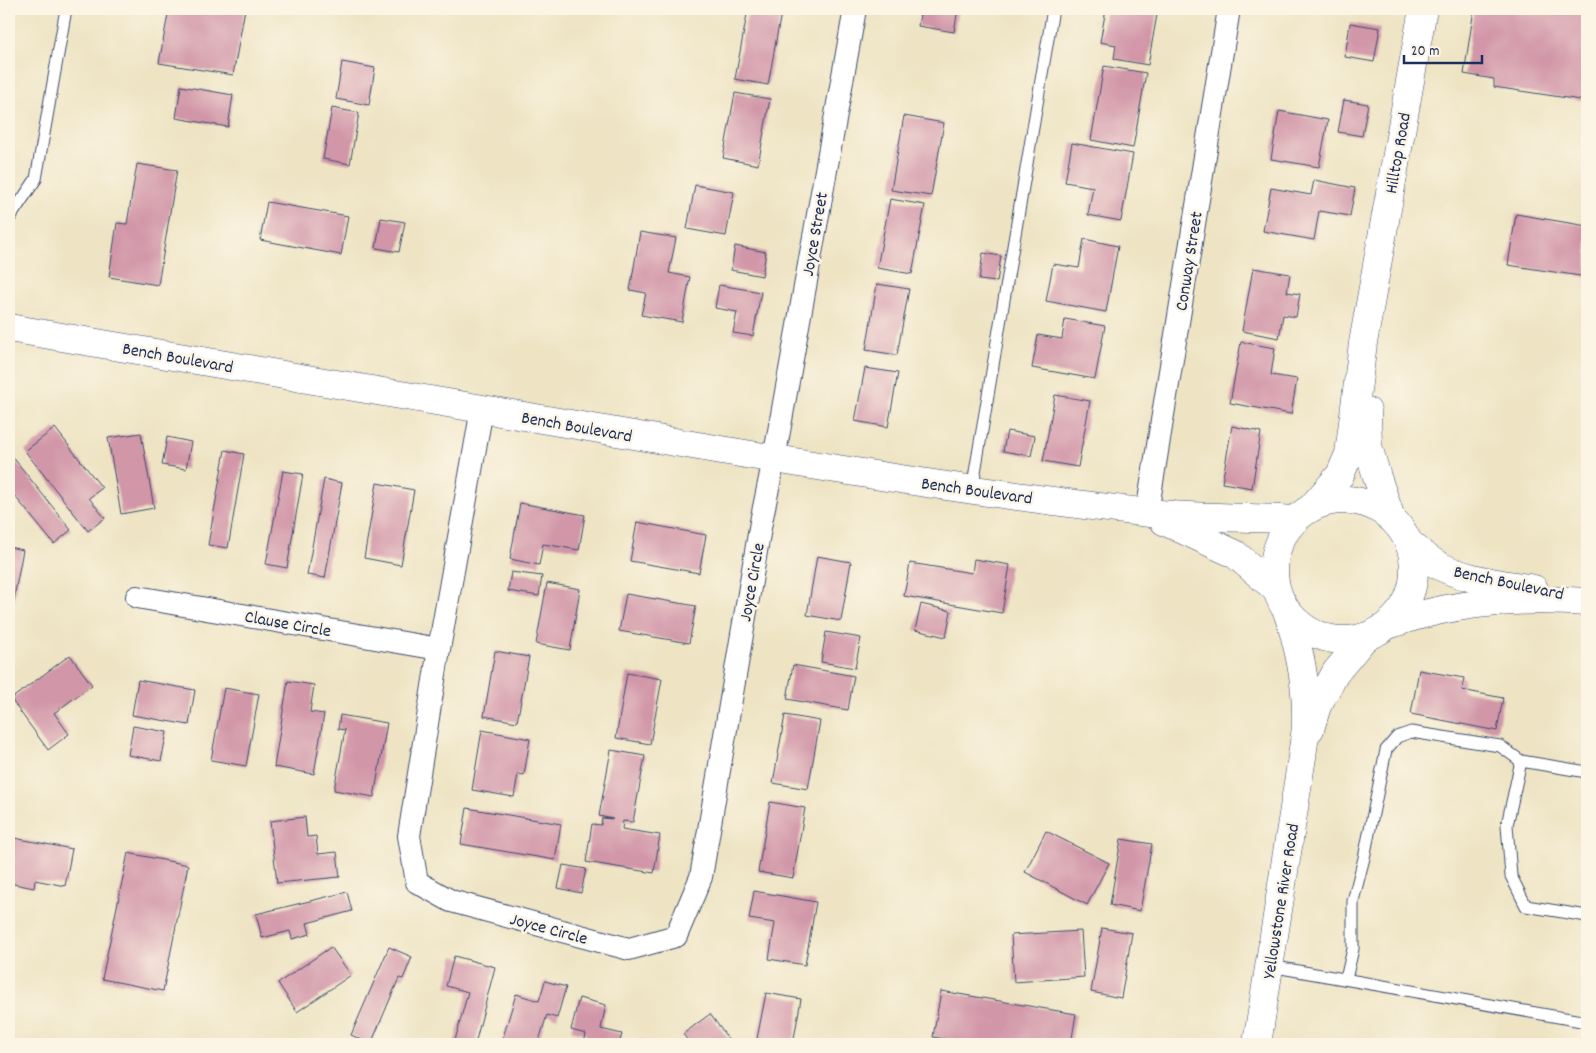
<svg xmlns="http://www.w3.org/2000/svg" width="1596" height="1053" font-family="Dekko,sans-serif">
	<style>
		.building { fill: #d196a8 }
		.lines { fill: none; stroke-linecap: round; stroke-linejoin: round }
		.service-casing { stroke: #3b4a6d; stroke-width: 13 }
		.minor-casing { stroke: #3b4a6d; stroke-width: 24 }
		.tertiary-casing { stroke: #3b4a6d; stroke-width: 29 }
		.secondary-casing { stroke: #3b4a6d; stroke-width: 29 }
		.service { stroke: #fff; stroke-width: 11 }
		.minor { stroke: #fff; stroke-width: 22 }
		.tertiary { stroke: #fff; stroke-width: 28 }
		.secondary { stroke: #fff; stroke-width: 28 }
		.labels { text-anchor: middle; stroke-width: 5; stroke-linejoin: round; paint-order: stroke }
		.street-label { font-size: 18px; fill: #1b2f5e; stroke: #fcf5e5 }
	</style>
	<rect width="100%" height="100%" fill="#fcf5e5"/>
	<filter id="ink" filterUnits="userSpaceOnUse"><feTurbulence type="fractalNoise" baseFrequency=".02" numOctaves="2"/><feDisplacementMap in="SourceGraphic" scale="10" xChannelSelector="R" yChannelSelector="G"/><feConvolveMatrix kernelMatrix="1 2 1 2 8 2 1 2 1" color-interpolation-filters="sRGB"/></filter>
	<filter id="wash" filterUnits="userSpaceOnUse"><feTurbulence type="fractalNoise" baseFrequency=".0096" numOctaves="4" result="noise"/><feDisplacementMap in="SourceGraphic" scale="20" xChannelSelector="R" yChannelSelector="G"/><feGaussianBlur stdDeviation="1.12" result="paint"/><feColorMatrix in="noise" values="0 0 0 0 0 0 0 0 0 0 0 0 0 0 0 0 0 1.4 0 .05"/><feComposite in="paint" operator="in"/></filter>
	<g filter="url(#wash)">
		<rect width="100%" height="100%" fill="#eee4c4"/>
		<g id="blocks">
			<g class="building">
				<path d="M169,9H245L233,75L159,63Z"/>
				<path d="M748,9H757L781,13L768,85L735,79Z"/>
				<path d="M921,9H958L954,32L918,26Z"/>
				<path d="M1106,9H1158L1148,65L1114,59L1116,45L1100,42Z"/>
				<path d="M1474,9H1587V101L1494,87V79L1464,74Z"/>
				<path d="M1350,23L1380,28L1374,62L1345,57Z"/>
				<path d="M342,62L375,68L369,105L336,99Z"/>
				<path d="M1104,66L1146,73L1133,148L1091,140Z"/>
				<path d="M181,86L233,95L228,127L176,118Z"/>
				<path d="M735,93L770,99L758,165L723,158Z"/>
				<path d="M1344,100L1368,104L1362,136L1338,132Z"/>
				<path d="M332,108L359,113L350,164L323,159Z"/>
				<path d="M1279,111L1328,120L1319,167L1271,159Z"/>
				<path d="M904,116L944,123L931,196L891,190Z"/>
				<path d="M1072,143L1133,154L1121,221L1088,215L1093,187L1065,182Z"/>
				<path d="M137,164L177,170L158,285L109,277L117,223L127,224Z"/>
				<path d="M1314,180L1355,188L1350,216L1319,211L1314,240L1263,231L1271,188L1311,195Z"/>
				<path d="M695,185L734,192L726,236L687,229Z"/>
				<path d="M890,199L925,205L912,274L877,268Z"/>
				<path d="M267,202L348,216L341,255L260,240Z"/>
				<path d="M1516,214L1587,226V277L1508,265Z"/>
				<path d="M381,218L405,222L399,252L376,248Z"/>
				<path d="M640,232L676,238L669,273L690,277L682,322L641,315L646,293L630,290Z"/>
				<path d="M1084,239L1118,246L1106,312L1046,301L1053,264L1079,268Z"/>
				<path d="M735,246L766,252L762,276L731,270Z"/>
				<path d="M983,253L1001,256L997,282L979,280Z"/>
				<path d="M1253,268L1290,274L1287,292L1300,294L1296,317L1283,315L1279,338L1242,331Z"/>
				<path d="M877,284L909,289L897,355L866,350Z"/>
				<path d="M719,285L761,292L753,336L733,333L737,312L715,308Z"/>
				<path d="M1065,319L1105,326L1095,379L1032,368L1038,335L1062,339Z"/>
				<path d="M1241,342L1275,348L1271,375L1297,379L1291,414L1230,403Z"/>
				<path d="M865,368L898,373L888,427L855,421Z"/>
				<path d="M1055,395L1090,401L1078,467L1043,461Z"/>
				<path d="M1232,426L1261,432L1252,488L1222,483Z"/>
				<path d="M55,428L102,488L89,498L105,518L88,531L25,451Z"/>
				<path d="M1007,431L1035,436L1031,456L1003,451Z"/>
				<path d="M141,433L154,508L121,514L108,438Z"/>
				<path d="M167,437L191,442L186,469L162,465Z"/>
				<path d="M225,450L244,454L228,548L208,545Z"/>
				<path d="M12,456L71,530L54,544L9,489V458Z"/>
				<path d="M283,471L303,474L287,568L266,564Z"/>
				<path d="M324,479L342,483L325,578L307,575Z"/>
				<path d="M377,483L414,490L401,565L364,558Z"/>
				<path d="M520,503L585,515L579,550L543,544L539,565L510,559Z"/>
				<path d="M637,522L706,535L699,573L630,561Z"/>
				<path d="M9,547L23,550L11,614H9Z"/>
				<path d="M817,556L851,562L841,621L807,615Z"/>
				<path d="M974,559L1010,565L1002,613L904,596L910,563L972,573Z"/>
				<path d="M511,572L542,576L539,596L508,591Z"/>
				<path d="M547,583L580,589L570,650L536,644Z"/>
				<path d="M626,594L696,606L689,643L619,631Z"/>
				<path d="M921,604L951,611L946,637L915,630Z"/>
				<path d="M826,632L861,638L855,668L821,662Z"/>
				<path d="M495,651L529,657L517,722L484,716Z"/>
				<path d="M70,655L92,685L54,713L69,734L48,750L11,699Z"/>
				<path d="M793,665L854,676L848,710L787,699Z"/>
				<path d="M1419,670L1464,678L1462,690L1503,698L1497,731L1411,714Z"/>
				<path d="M627,673L662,679L650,744L616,738Z"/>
				<path d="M138,680L195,690L189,725L132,715Z"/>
				<path d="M288,681L314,685L310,712L324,714L314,774L274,767Z"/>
				<path d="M224,688L259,694L246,766L211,760Z"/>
				<path d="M340,715L387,723L374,797L334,790L345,730L338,729Z"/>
				<path d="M785,715L820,721L808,789L773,783Z"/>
				<path d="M133,726L167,732L161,761L128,755Z"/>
				<path d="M482,730L530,739L524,775L518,774L514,797L472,790Z"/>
				<path d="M611,750L645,756L633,822L623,821L622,829L660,835L654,873L586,862L592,824L601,825L602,818L613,819L599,816Z"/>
				<path d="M770,802L805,808L793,878L758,872Z"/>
				<path d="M467,808L561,824L555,860L461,844Z"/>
				<path d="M305,817L307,837L316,836L318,854L337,852L340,877L277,883L270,821Z"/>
				<path d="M1046,831L1109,863L1087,905L1025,872Z"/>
				<path d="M9,837L72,849L65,886L35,880L34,888L9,883Z"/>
				<path d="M1121,839L1152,844L1140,911L1110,905Z"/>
				<path d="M128,853L188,865L163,991L102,979Z"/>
				<path d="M563,865L586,869L581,893L558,888Z"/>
				<path d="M754,891L816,902L805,965L769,959L775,923L749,919Z"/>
				<path d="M347,892L352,911L307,923L310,934L292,939L290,931L262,938L256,914Z"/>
				<path d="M1102,928L1132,933L1121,998L1091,992Z"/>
				<path d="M1081,931L1084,977L1014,982L1011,935Z"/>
				<path d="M331,947L351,975L297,1012L278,983Z"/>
				<path d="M389,947L412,957L403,979L399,978L371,1044L351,1035Z"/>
				<path d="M454,956L495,967L475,1044H454L468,992L446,986Z"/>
				<path d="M545,981L566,987L557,1018L547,1015L538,1044H501L516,994L539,1001Z"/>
				<path d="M941,991L1076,1014L1071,1044H974L933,1037Z"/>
				<path d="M766,993L801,999L793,1044H756Z"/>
				<path d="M579,998L606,1005L601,1029L622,1034L619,1044H584L586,1034L571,1030Z"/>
				<path d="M710,1014L732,1044H690L683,1034Z"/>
				<path d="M640,1039L657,1044H638Z"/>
			</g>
		</g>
	</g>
	<g filter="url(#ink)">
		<use href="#blocks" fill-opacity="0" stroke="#3b4a6d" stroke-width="1"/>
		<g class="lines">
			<g class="service-casing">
				<g id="service">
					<path d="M9,219L36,179L66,9"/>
					<path d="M972,490L1053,9"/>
					<path d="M1587,772L1521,761L1507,825L1511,876L1526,906L1587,916"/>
					<path d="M1270,966L1587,1022"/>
					<path d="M1346,979L1353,949V901L1364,858L1386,750L1397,737L1411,732L1500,746L1521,761"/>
				</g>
			</g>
			<g class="minor-casing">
				<g id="minor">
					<path d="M482,409L439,649L409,836L417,882L451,901L629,949L676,936L701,877L761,522L774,459L855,9"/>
					<path d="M1147,513L1229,9"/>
					<path d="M137,597L439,649"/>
				</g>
			</g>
			<g class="tertiary-casing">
				<g id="tertiary">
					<path d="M1310,729L1317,706L1336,672L1365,637"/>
					<path d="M1257,1044L1302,757C1303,746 1306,734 1306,722C1307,685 1299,646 1287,611"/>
				</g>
			</g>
			<g class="secondary-casing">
				<g id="secondary">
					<path d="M9,328C200,361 391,394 582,426C771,459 960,491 1150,513C1198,519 1246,516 1293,520"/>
					<path d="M1367,411L1368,446L1377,477L1391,518"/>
					<circle cx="1344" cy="570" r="70"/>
					<path d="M1313,506L1340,475L1349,454L1363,343L1423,9"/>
					<path d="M1164,521L1235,554L1276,589"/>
					<path d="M1409,543C1416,549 1423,555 1430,560C1456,579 1503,584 1534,589"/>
					<path d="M1391,624C1454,602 1521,597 1587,602"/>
				</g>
			</g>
			<use href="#service" class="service"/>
			<use href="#minor" class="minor"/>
			<use href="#tertiary" class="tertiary"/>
			<use href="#secondary" class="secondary"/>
		</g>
	</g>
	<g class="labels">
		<g class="street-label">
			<text transform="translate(1397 153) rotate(-80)" y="6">Hilltop Road</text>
			<text transform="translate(814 234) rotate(-80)" y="6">Joyce Street</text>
			<text transform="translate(1188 261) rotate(-81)" y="6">Conway Street</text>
			<text transform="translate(178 357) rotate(10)" y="6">Bench Boulevard</text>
			<text transform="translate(577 426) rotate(10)" y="6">Bench Boulevard</text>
			<text transform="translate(977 490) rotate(8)" y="6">Bench Boulevard</text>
			<text transform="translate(751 582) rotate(-80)" y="6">Joyce Circle</text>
			<text transform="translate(1509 582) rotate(12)" y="6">Bench Boulevard</text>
			<text transform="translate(288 623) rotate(10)" y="6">Clause Circle</text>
			<text transform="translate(1280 901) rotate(-81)" y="6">Yellowstone River Road</text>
			<text transform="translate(549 928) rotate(15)" y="6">Joyce Circle</text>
		</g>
	</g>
	<rect width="1596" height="1053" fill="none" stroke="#fcf5e5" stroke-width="30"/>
	<path d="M1404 55v8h78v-8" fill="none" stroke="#1b2f5e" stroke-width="2.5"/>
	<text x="1411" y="55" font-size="15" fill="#1b2f5e" stroke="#fcf5e5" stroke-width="4" paint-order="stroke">20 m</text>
</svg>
